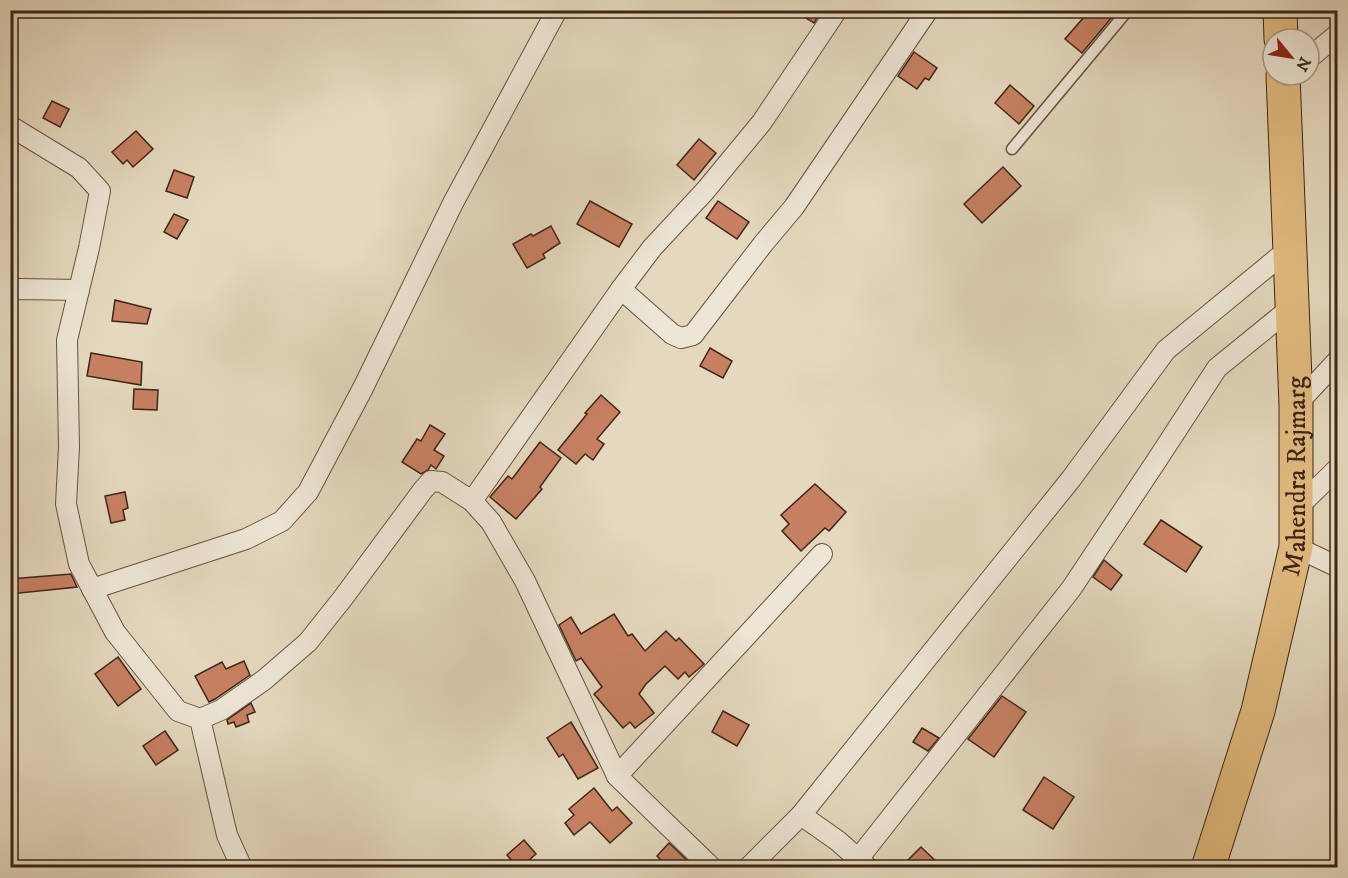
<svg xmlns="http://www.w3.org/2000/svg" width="1348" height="878" font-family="'IM FELL DW Pica',serif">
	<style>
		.building { fill: #c78162; stroke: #3d2517; stroke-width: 1.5 }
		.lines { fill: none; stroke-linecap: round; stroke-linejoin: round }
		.service-casing { stroke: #675241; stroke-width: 13 }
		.minor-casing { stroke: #675241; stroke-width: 22 }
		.trunk-casing { stroke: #3d2517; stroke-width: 35 }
		.service { stroke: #ede6d5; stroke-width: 10 }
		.minor { stroke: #ede6d5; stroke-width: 20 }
		.trunk { stroke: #e2bc7f; stroke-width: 33 }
		.labels { text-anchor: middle; stroke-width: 5; stroke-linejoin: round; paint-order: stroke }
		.street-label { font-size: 26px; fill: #3d2517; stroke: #ede6d5 }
	</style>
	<rect width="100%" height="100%" fill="#e4d9be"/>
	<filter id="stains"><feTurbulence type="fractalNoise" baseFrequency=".00333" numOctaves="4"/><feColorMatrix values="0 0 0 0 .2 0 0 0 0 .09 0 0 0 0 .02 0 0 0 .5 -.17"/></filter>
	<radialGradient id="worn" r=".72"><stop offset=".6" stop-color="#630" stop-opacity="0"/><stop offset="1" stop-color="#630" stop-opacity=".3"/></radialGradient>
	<g class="building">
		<path d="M793,10H822L814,23Z"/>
		<path d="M1090,10H1118L1082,53L1065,39Z"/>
		<path d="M914,52L937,68L929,80L925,78L917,89L898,76Z"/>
		<path d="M1010,85L1034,106L1019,124L995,103Z"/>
		<path d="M52,101L69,109L60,127L43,118Z"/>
		<path d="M136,131L153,149L133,167L127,160L123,164L112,152Z"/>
		<path d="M699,139L716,153L694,180L677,165Z"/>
		<path d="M1003,167L1021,186L982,223L964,204Z"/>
		<path d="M174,170L194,177L187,198L166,191Z"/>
		<path d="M590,201L632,224L619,247L577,224Z"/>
		<path d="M718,201L749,222L737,239L706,218Z"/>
		<path d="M174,214L188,220L177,239L164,232Z"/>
		<path d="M551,226L560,243L543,254L545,258L527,268L513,244L531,234L533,236Z"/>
		<path d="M115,300L151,309L147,324L112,321Z"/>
		<path d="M710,348L732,361L723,378L700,366Z"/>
		<path d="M91,353L142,362L141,385L87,376Z"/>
		<path d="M134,389L158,390L157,410L133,409Z"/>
		<path d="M601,395L620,412L597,439L604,444L593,460L585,454L576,464L558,450L587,414L585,413Z"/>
		<path d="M430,425L445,434L434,450L444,456L436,469L431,465L428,470L421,474L402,462L417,439L421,441Z"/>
		<path d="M540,442L561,458L540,487L542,489L516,519L490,497L508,476L512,479Z"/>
		<path d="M815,484L846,512L829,531L825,528L801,551L782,531L789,524L781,515Z"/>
		<path d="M125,492L128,508L123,510L125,520L111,523L105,496Z"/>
		<path d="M1161,520L1202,547L1186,572L1144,544Z"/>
		<path d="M1104,560L1122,575L1111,590L1093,577Z"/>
		<path d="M71,574L77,587L10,594V579Z"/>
		<path d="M614,614L628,636L632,634L645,651L666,631L676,641L679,638L704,664L689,677L685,672L678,679L665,666L646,684L639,694L654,713L635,728L630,722L623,728L594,694L602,687L581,658L576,661L559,625L571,617L581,634Z"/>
		<path d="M118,657L141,689L118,706L95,674Z"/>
		<path d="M244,661L250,675L215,699L209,702L195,676L222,662L226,669Z"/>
		<path d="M1002,696L1026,712L994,757L968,739Z"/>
		<path d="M251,703L255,712L247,715L249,722L236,727L234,722L228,724L227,720Z"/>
		<path d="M723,711L749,725L737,746L712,732Z"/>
		<path d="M571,722L598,768L578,779L563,754L559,757L547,738Z"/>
		<path d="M922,728L939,738L928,751L913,742Z"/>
		<path d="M165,731L178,750L156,765L143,746Z"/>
		<path d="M1044,777L1074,797L1053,829L1023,810Z"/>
		<path d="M594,788L612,811L617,807L632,823L610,843L590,822L574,835L565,823L574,815L569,809Z"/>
		<path d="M524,840L536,854L521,867H517L507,855Z"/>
		<path d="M669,843L694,867H652L661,860L657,856Z"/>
		<path d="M921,847L942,867H901Z"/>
	</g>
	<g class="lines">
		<g class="service-casing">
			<path id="service" d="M1012,149L1128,10"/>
		</g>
		<g class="minor-casing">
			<g id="minor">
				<path d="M1309,58L1338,34"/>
				<path d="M10,126L79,168L100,191L89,248L67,340L69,447L66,504L79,564L115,632L178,711L200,719L227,835L242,868"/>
				<path d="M621,289L672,334L681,338L693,335L763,244L794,207L928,10"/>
				<path d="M10,290L20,289L79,290"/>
				<path d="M1296,405L1338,360"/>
				<path d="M472,501L621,289L652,248L705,191L762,122L837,10"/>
				<path d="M1296,509L1338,468"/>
				<path d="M1296,547L1338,567"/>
				<path d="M92,589L246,539L282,521L308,492L363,388L453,203L557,10"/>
				<path d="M200,719L221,710L264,680L308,642L343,598L423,490L431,481L442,482L472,501L491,522L525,581L617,776L712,868"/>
				<path d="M617,776L822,554"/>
				<path d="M801,815L1071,479L1166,350L1290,248"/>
				<path d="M858,859L1071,589L1157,460L1217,368L1292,307"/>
				<path d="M748,868L801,815L838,841L866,866"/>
			</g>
		</g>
		<g class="trunk-casing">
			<g id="trunk">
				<path d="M1280,10L1281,39"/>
				<path id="s1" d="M1208,868L1258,711L1296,547V405L1283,75"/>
			</g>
		</g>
		<use href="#service" class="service"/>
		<use href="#minor" class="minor"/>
		<use href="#trunk" class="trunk"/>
	</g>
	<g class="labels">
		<g class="street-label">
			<text dy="9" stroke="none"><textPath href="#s1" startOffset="404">Mahendra Rajmarg</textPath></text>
		</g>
	</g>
	<rect width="1348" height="878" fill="none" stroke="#e4d9be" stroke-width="36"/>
	<rect x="12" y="12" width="1324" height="854" fill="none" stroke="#3d2517" stroke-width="3"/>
	<rect x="18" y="18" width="1312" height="842" fill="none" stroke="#3d2517" stroke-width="1.5"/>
	<g transform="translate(1291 57) rotate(120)"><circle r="28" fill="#ede6d5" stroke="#a79989" stroke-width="1.5"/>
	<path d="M0-4.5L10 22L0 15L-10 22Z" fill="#8f2418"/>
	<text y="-9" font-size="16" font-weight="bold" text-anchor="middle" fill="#3d2517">N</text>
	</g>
	<rect width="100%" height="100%" filter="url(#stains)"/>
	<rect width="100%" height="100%" fill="url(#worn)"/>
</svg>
